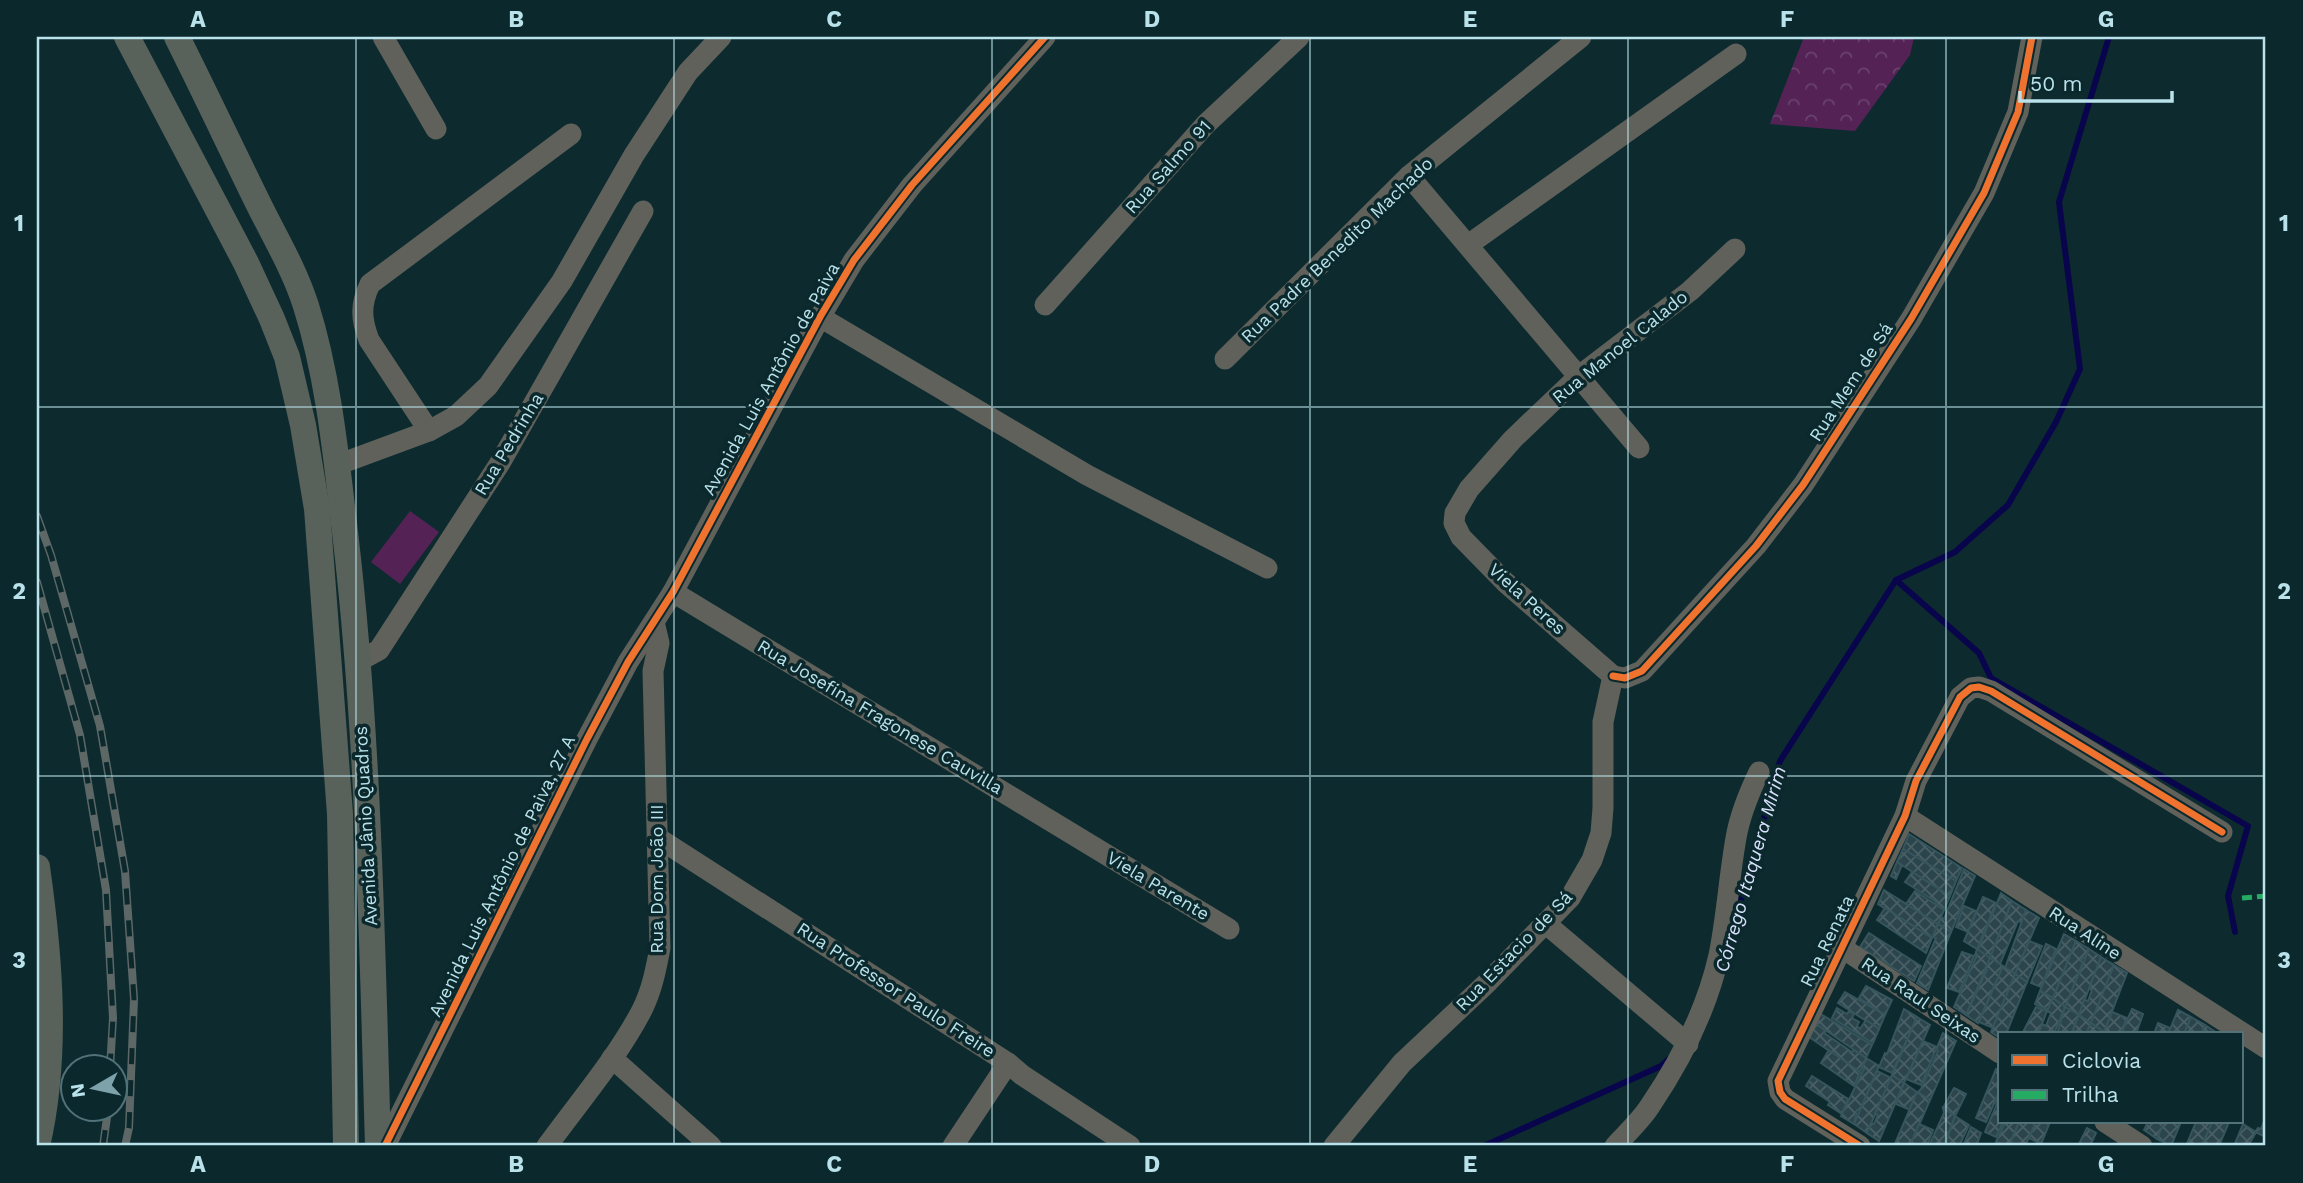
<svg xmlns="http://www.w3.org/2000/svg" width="2303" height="1183" font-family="'Work Sans',sans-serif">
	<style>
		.forest { fill: url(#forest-crowns) }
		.pitch { fill: #542255 }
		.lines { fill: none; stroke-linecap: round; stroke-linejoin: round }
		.stream { stroke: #08054c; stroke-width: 6 }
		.building { fill: url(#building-cross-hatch); stroke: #36555d; stroke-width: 2 }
		.minor { stroke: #5f615a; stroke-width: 21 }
		.major { stroke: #58615a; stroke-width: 26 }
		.rail-casing { stroke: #5c6766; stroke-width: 8 }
		.rail { stroke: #0b282d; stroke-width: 5; stroke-dasharray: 16; stroke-linecap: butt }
		.quiet { stroke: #26ab63; stroke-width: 5; stroke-dasharray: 10 5; stroke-linecap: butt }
		.cycleway-casing { stroke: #0b282d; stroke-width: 11 }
		.cycleway { stroke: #ef722f; stroke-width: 7 }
		.grid { fill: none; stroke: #b9e2ea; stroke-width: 2; stroke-opacity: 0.55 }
		.labels { text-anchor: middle; stroke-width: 7; stroke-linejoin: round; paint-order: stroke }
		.street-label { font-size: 18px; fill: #b9e2ea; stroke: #0b282d }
		.water-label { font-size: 19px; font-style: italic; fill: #d8e2fc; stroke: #0b282d }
		.neatline { fill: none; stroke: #b9e2ea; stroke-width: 2.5 }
		.grid-label { font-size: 23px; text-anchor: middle; font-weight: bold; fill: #b9e2ea }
	</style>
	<defs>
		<pattern id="forest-crowns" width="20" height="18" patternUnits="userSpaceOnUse" patternTransform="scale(1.75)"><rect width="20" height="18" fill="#542255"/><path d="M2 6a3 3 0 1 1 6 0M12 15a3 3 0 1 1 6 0" fill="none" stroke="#6a426e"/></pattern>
		<pattern id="building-cross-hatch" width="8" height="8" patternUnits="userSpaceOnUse" patternTransform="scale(1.75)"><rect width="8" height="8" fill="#2c444b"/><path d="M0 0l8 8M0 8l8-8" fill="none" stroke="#485f65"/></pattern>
	</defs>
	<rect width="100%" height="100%" fill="#0d2a2f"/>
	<path class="forest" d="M1804,37H1914L1910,55L1855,131L1770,124Z"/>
	<path class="pitch" d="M410,511L439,532L400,584L371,562Z"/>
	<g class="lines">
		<g class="stream">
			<path d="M1896,580L1979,653L1991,678L2248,826L2228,896L2235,932"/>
			<path d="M1733,929L1780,761L1896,580L1955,552L2008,505L2056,422L2080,369L2059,202L2109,37"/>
			<path d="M1484,1146L1661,1066L1669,1059"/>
		</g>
	</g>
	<g class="building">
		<path d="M1909,834L1962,868L1956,881L1903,849Z"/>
		<path d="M1903,849L1956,881L1950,896L1897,862Z"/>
		<path d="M1897,862L1902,865L1896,879L1891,876Z"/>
		<path d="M1964,869L1975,876L1951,932L1938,924L1941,917L1944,919Z"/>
		<path d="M1912,872L1950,896L1944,910L1935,904L1936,902L1905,882Z"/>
		<path d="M1884,890L1938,924L1932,938L1878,904Z"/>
		<path d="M1915,891L1944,910L1938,924L1906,904Z"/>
		<path d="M2001,893L2012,901L1990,958L1978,950Z"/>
		<path d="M1983,897L1996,903L1977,949L1964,941Z"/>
		<path d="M2012,901L2026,910L2021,922L2018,921L2000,964L1990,958Z"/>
		<path d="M1964,906L1976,911L1968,932L1956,927Z"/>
		<path d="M1885,908L1932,938L1926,953L1877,920Z"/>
		<path d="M2026,910L2039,918L2015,974L2005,968Z"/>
		<path d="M1938,924L1951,932L1928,990L1917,983L1936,938L1933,937Z"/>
		<path d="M1869,933L1921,966L1914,981L1860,947Z"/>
		<path d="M2064,934L2076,941L2053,998L2040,991Z"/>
		<path d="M2029,941L2042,946L2027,982L2015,974Z"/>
		<path d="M2076,941L2089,949L2085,958H2083L2081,961L2083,962L2065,1007L2053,998Z"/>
		<path d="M2046,944L2056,949L2041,987L2031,983Z"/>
		<path d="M1977,949L1990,958L1966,1015L1954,1007L1977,955H1975Z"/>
		<path d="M2089,949L2101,957L2079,1015L2065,1007Z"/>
		<path d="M1962,952L1974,956L1959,992L1947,988Z"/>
		<path d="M2101,957L2114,965L2091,1023L2079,1015L2084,1000L2088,1001L2092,990L2089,989Z"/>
		<path d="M1990,958L2003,966L1978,1023L1966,1015L1987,970L1985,969Z"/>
		<path d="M2114,965L2127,973L2104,1032L2091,1023Z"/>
		<path d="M2003,966L2015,974L1993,1028L1979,1022Z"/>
		<path d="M2015,974L2027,982L2006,1034H2000V1038L1991,1032Z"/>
		<path d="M1866,986L1892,1000L1885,1015L1859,998Z"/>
		<path d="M2040,991L2053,998L2048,1010L2035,1004Z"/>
		<path d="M1845,992L1885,1015L1879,1029L1838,1003Z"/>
		<path d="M2053,998L2065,1007L2054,1034H2038L2042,1024L2046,1026L2051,1013L2047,1011Z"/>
		<path d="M2036,1007L2047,1011L2038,1034H2022Z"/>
		<path d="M2065,1007L2079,1015L2071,1034H2057Z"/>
		<path d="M1837,1008L1847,1014L1849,1011L1854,1014L1852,1018L1859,1022L1857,1026L1860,1029L1866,1020L1879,1029L1873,1043L1832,1018Z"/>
		<path d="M1904,1009L1917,1017L1892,1073L1879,1067L1885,1053L1887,1054Z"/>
		<path d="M2132,1009L2143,1014L2136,1034H2121Z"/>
		<path d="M2178,1010L2191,1017L2184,1034H2168Z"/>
		<path d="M2112,1012L2127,1018L2120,1034H2108L2104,1032Z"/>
		<path d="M1819,1013L1872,1045L1866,1058L1815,1023Z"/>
		<path d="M2079,1015L2091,1023L2086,1034H2074L2075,1031L2073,1030Z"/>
		<path d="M1917,1017L1930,1025L1904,1083L1892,1075Z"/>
		<path d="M2191,1017L2205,1025L2201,1034H2184Z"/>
		<path d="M1815,1023L1826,1031L1824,1033L1852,1052L1854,1050L1866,1058L1860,1072L1809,1037Z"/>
		<path d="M2091,1023L2104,1032L2103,1034H2086Z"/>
		<path d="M2158,1023L2170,1028L2168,1034H2154Z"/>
		<path d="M2205,1025L2217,1033V1034H2201Z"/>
		<path d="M1943,1033L1956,1041L1930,1100L1918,1092L1921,1089L1938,1051L1936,1050Z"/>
		<path d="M1923,1041L1937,1047L1921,1085L1906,1079Z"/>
		<path d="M1829,1050L1860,1072L1854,1086L1821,1063Z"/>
		<path d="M1866,1058L1879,1066L1860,1110H1857L1854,1124L1841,1116L1864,1069L1862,1068Z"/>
		<path d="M1996,1069L2000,1072V1090L1986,1122L1976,1118Z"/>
		<path d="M1877,1071L1891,1078L1867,1133L1854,1124Z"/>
		<path d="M1892,1075L1904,1083L1879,1141L1867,1133L1871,1123L1874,1124L1878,1115L1875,1114Z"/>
		<path d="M1812,1076L1848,1099L1842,1114L1828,1105L1830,1102L1806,1086Z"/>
		<path d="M1904,1083L1917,1092L1910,1110L1896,1104Z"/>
		<path d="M1954,1088L1966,1094L1955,1116L1943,1108Z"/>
		<path d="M1917,1092L1930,1100L1910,1146H1894Z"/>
		<path d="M1999,1092L2000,1122H2003L1996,1137L1985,1132L1997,1104L1994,1103Z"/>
		<path d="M1943,1108L1955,1116L1943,1146H1929L1944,1113Z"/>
		<path d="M1955,1116L1969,1125L1959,1146H1945Z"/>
		<path d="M2266,1116V1137L2255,1132L2258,1128L2261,1129Z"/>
		<path d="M2005,1122H2019L2009,1146L1996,1142Z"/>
		<path d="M2019,1122H2036L2025,1146H2009Z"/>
		<path d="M2036,1122H2050L2041,1144L2029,1138Z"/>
		<path d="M2148,1122H2164L2157,1139L2144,1130Z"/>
		<path d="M2164,1122H2181L2171,1146L2157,1139Z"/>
		<path d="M2196,1122H2212L2202,1146H2186Z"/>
		<path d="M2212,1122H2229L2219,1146H2202Z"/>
		<path d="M1919,1124L1933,1130L1927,1146H1910Z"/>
		<path d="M2243,1124L2256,1132L2248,1146H2234Z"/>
		<path d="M1971,1127L1981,1133L1977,1144L1976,1146H1963Z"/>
		<path d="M2087,1128L2096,1133L2090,1146H2078Z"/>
	</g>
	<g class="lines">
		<g class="minor">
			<path d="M383,37L436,129"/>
			<path d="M1409,176L1639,448"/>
			<path d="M1468,245L1736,54"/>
			<path d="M1045,305L1206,124L1299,37"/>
			<path d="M820,317L1087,475L1267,568"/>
			<path d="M1225,359L1409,176L1581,37"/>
			<path d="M429,431L369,340C361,319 360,305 370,284L571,134"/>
			<path d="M337,465L429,431L456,416L488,386L562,281L634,155L688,72L721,37"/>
			<path d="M673,592L1229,929"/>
			<path d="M357,662L379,650L500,463L643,211"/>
			<path d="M1613,676L1625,678L1642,671L1756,546L1803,485L1911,319L1984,193L2018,112L2032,37"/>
			<path d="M1613,676L1505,582L1461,537L1454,523L1455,513L1469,489L1513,439L1579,376L1690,291L1735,249"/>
			<path d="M1905,816L2266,1048"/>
			<path d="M658,838L1008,1063L1022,1075L1130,1146"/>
			<path d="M1545,923L1688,1044"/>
			<path d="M1841,947L2000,1053"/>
			<path d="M612,1058L711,1146"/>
			<path d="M2105,1122L2142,1146"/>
			<path d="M385,1146L587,739L628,662L673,592L820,317L854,260L912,185L1045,37"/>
			<path d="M547,1146C579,1102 617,1058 642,1010C652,990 656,969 660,948L653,671L659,643L654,622"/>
			<path d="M953,1146L1008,1063"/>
			<path d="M1334,1146L1402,1063L1488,982L1570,898L1592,860L1601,833L1603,808V722L1613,676"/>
			<path d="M1615,1146C1627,1133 1641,1120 1650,1106C1681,1060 1707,1009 1719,955C1727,916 1729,877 1736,838C1740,814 1749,793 1759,772"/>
			<path d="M1860,1146L1785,1099L1780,1092L1778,1081L1905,816L1916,781L1960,697L1971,688L1979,687L1991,691L2222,832"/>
		</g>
		<g class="major">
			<path d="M127,37L246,263L272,319L287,357L303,425L317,509L340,814L346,1146"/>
			<path d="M177,37C205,93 232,150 260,207C276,239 295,271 306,306C329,379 336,457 345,532C369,736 372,942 378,1146"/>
			<path d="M37,867C50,958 58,1056 37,1146"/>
		</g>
		<g class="rail-casing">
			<g id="rail">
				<path d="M37,516L51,555L100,726L125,871L134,999L129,1128L125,1146"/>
				<path d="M37,582L80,735L106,890L113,1018L110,1068"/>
				<path d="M103,1146L108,1110"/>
			</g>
		</g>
		<use href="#rail" class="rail"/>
		<path class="quiet" d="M2242,898L2266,896"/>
		<g class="cycleway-casing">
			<g id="cycleway">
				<path d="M1613,676L1625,678L1642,671L1756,546L1803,485L1911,319L1984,193L2018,112L2032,37"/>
				<path d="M385,1146L587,739L628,662L673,592L820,317L854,260L912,185L1045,37"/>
				<path d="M1860,1146L1785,1099L1780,1092L1778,1081L1905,816L1916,781L1960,697L1971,688L1979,687L1991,691L2222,832"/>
			</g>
		</g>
		<use href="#cycleway" class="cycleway"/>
	</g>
	<path class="grid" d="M356,37V1146M674,37V1146M992,37V1146M1310,37V1146M1628,37V1146M1946,37V1146M37,407H2266M37,776H2266"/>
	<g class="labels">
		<g class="street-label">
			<text transform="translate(1168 167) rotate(-48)" y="6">Rua Salmo 91</text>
			<text transform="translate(1337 250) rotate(-44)" y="6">Rua Padre Benedito Machado</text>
			<text transform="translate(1620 347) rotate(-39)" y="6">Rua Manoel Calado</text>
			<text transform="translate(771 379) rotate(-61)" y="6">Avenida Luis Antônio de Paiva</text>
			<text transform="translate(1851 382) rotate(-57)" y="6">Rua Mem de Sá</text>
			<text transform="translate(509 444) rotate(-59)" y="6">Rua Pedrinha</text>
			<text transform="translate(1527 599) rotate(42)" y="6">Viela Peres</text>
			<text transform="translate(880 717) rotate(31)" y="6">Rua Josefina Fragonese Cauvilla</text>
			<text transform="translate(366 826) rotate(-93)" y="6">Avenida Jânio Quadros</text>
			<text transform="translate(502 876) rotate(-64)" y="6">Avenida Luis Antônio de Paiva, 27 A</text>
			<text transform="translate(657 879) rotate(-90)" y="6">Rua Dom João III</text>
			<text transform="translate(1158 886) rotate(31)" y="6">Viela Parente</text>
			<text transform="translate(2085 933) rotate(33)" y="6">Rua Aline</text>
			<text transform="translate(1827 941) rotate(-64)" y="6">Rua Renata</text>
			<text transform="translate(1514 951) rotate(-46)" y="6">Rua Estacio de Sá</text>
			<text transform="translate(896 990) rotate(33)" y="6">Rua Professor Paulo Freire</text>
			<text transform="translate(1921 1000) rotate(34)" y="6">Rua Raul Seixas</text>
		</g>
		<g class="water-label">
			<text transform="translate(1750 869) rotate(-74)" y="7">Córrego Itaquera Mirim</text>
		</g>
	</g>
	<rect width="2303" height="1183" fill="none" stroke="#0b282d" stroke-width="77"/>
	<rect x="1998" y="1032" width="245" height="91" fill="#0b282d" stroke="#517279" stroke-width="2"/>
	<rect x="2012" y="1055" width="35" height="10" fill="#ef722f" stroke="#517279" stroke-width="2"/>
	<text x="2062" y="1068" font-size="21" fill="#b9e2ea">Ciclovia</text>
	<rect x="2012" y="1090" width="35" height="10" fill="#26ab63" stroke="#517279" stroke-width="2"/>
	<text x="2062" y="1102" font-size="21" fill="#b9e2ea">Trilha</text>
	<g transform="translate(94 1088) rotate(261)"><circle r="33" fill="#0b282d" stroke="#517279" stroke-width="2"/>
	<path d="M0-5L12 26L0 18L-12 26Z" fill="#7da2a9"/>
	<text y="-10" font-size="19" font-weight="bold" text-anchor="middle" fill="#b9e2ea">N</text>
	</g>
	<path d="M2020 91v10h152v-10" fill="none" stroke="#b9e2ea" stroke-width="3.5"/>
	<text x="2030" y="91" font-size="21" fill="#b9e2ea" stroke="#0b282d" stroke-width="5" paint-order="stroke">50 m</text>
	<rect x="38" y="38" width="2226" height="1106" class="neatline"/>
	<g class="grid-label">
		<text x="198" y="27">A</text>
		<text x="516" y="27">B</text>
		<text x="834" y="27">C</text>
		<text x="1152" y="27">D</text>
		<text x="1470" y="27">E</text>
		<text x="1787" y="27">F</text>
		<text x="2106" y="27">G</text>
		<text x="19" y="231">1</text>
		<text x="2284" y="231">1</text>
		<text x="19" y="599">2</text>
		<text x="2284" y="599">2</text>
		<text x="19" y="968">3</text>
		<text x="2284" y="968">3</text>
		<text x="198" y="1172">A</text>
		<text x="516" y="1172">B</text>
		<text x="834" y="1172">C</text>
		<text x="1152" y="1172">D</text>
		<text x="1470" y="1172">E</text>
		<text x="1787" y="1172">F</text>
		<text x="2106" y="1172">G</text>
	</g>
</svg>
